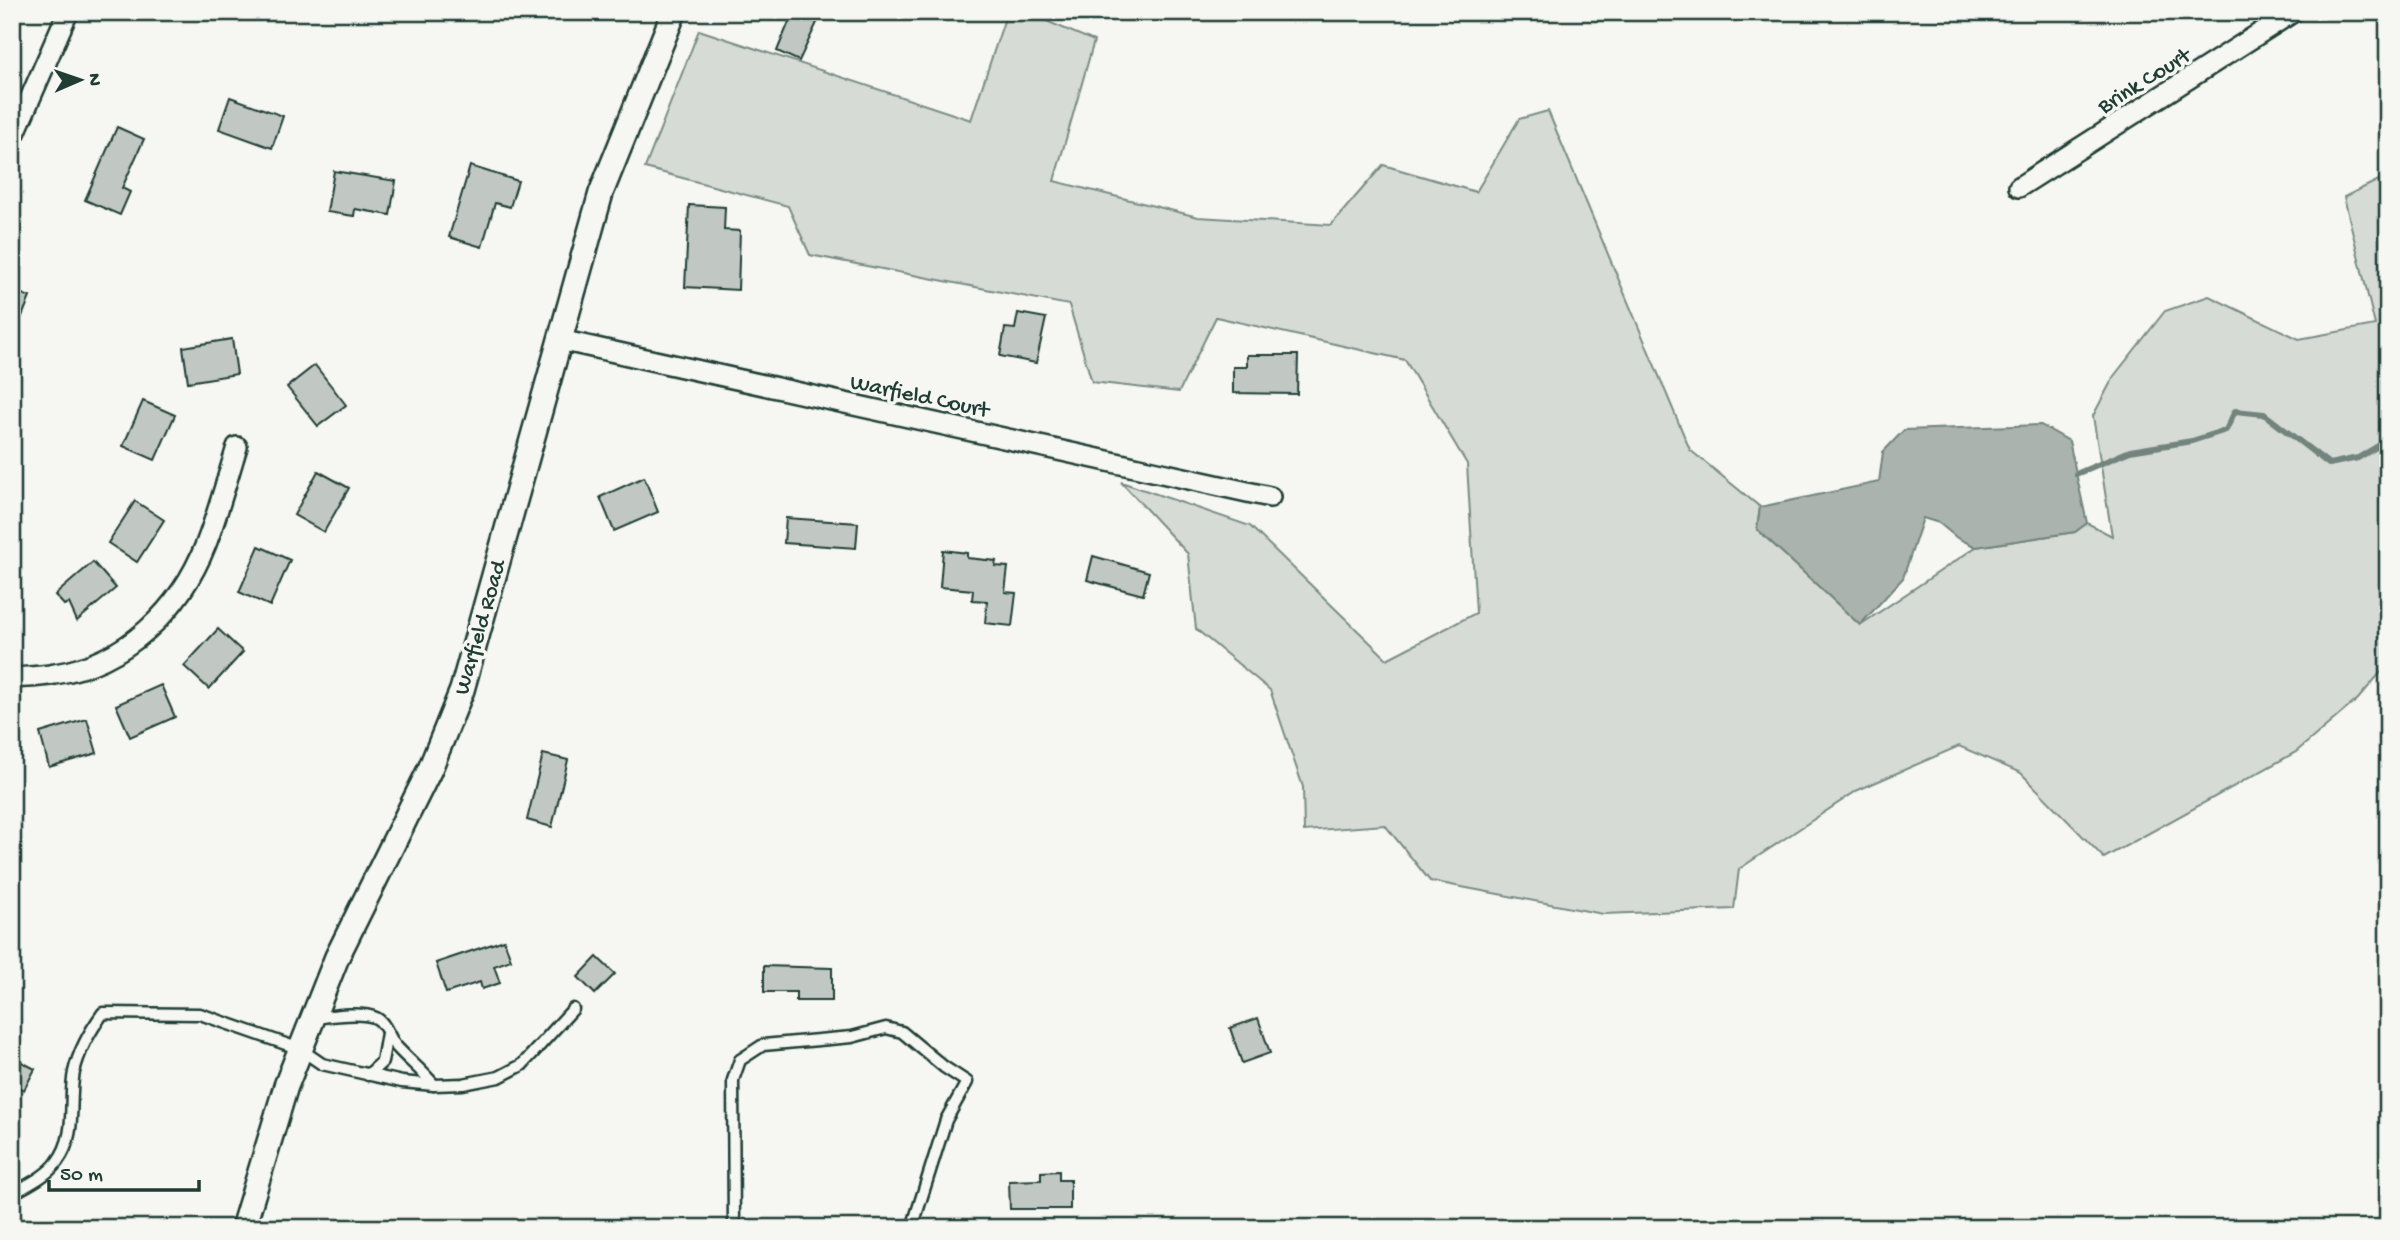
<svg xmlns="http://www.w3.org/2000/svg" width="2400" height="1240" font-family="'Gochi Hand',sans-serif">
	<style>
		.green { fill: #d6dbd6; stroke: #7a8c85; stroke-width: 2 }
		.water { fill: #aab3ae; stroke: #72847d; stroke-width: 2 }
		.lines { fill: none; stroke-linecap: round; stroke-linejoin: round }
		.stream { stroke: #72847d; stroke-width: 6 }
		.building { fill: #c1c8c3; stroke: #1f3d34; stroke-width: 2 }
		.service-casing { stroke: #1f3d34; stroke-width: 15 }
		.minor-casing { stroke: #1f3d34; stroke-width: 24 }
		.tertiary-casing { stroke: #1f3d34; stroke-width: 28 }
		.service { stroke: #f6f6f2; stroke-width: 10 }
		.minor { stroke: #f6f6f2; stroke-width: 19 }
		.tertiary { stroke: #f6f6f2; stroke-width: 23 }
		.labels { text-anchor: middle; stroke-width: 7; stroke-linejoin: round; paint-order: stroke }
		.street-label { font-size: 23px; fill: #1f3d34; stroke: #f6f6f2 }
	</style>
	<rect width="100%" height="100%" fill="#f6f6f2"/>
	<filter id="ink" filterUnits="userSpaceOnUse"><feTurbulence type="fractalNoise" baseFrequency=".0143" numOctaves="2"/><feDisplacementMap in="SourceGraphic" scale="14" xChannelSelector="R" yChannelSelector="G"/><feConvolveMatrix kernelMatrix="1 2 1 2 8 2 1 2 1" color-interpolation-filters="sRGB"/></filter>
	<g filter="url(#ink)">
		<path class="green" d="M1007,12H1025L1094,41L1054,181L1198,217L1331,225L1383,165L1476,192L1519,119L1548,111L1690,450L1760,507L1757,529L1860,625L1976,547L2075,532L2087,523L2112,536L2093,416L2114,376L2165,311L2209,296L2299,339L2375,325L2344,197L2385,177L2388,179V664L2358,699L2296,752L2104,858L2021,773L1959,746L1858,790L1739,869L1734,909L1603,914L1430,881L1385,825L1304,831L1303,787L1270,690L1196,629L1188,554L1121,482L1250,526L1387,659L1476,613L1467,464L1405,360L1216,317L1179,392L1092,382L1069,305L810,255L788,206L645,168L699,30L971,120Z"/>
		<path class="water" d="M2041,425L2069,441L2087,523L2075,532L1976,547L1957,538L1939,523L1923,518L1903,578L1860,625L1757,529L1760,507L1879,482L1883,452L1904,430Z"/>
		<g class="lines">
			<path class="stream" d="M2076,474L2130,451L2192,441L2226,430L2235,411L2264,414L2329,464L2358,458L2378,446L2388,454"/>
		</g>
		<g class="building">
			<path d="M793,12H822L799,61L777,51Z"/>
			<path d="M230,97L283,116L272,148L219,129Z"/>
			<path d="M117,127L144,139L122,188L130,192L120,215L85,200Z"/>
			<path d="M470,166L518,181L510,207L495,203L482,247L449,237Z"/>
			<path d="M334,171L396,181L390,215L355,209L354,216L327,212Z"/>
			<path d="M689,205L725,207L724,230L740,231L738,290L685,287Z"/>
			<path d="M12,290L30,297L13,338H12Z"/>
			<path d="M1018,313L1046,318L1036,363L1000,356L1005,328L1015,329Z"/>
			<path d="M232,339L237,374L188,382L183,347Z"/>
			<path d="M1247,355H1298L1297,394L1233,393V367H1247Z"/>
			<path d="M315,365L346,405L318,426L287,387Z"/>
			<path d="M143,401L175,415L155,460L123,446Z"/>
			<path d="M318,471L349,488L324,532L294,515Z"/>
			<path d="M644,477L658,512L614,531L600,497Z"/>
			<path d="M135,501L164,520L137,562L108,543Z"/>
			<path d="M786,518L858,523L856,548L784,543Z"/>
			<path d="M259,546L290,560L270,606L239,592Z"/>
			<path d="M943,550L967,553V558L996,561L995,566L1008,567L1005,592L1016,593L1012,626L985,623L987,601L972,600L973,590L940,587Z"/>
			<path d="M1093,556L1149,572L1143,595L1087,580Z"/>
			<path d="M93,562L116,588L77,621L69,603L64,605L55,595Z"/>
			<path d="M218,629L243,652L209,689L184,666Z"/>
			<path d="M161,685L175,717L130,737L116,705Z"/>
			<path d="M87,719L97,753L49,767L40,733Z"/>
			<path d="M543,754L568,760L552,827L527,820Z"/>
			<path d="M504,940L511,960L494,966L500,983L482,989L480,982L446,993L436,963Z"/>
			<path d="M597,957L615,974L595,994L578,977Z"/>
			<path d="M764,966L832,968V1001H796V992H764Z"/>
			<path d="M1258,1018L1270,1053L1242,1063L1230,1028Z"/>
			<path d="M12,1057L35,1069L24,1090L12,1084Z"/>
			<path d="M1059,1171V1180H1070V1209H1010L1009,1181L1041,1180V1172Z"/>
		</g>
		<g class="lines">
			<g class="service-casing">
				<g id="service">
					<path d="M316,1018C331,1016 362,1011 376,1018C386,1023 389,1038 395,1045C407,1059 422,1070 434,1085"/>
					<path d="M368,1075L382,1062L387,1033"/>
					<path d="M12,1194C27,1185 47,1176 57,1162C78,1134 68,1103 74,1072C79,1050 90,1031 103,1013L200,1014L300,1049L322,1064L402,1082L434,1085L463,1084L499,1077L522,1065L573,1009"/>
					<path d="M734,1228L733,1080L740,1060L763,1045L852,1037L886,1028L902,1032L944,1067L967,1082L946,1120L912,1228"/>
				</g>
			</g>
			<g class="minor-casing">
				<g id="minor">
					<path d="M15,133L68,12"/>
					<path d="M2019,187L2293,12"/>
					<path d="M560,340L1270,497"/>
					<path d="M12,678C26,677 41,677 55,674C126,663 180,610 206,544C218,513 227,479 237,447"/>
				</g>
			</g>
			<g class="tertiary-casing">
				<path id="tertiary" d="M243,1228L286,1086L337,957L430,769L462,690L601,193L674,12"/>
			</g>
			<use href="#service" class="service"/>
			<use href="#minor" class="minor"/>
			<use href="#tertiary" class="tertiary"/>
		</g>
	</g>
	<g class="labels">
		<g class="street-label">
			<text transform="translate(2143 79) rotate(-32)" y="8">Brink Court</text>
			<text transform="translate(920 394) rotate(12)" y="8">Warfield Court</text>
			<text transform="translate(478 627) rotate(-74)" y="8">Warfield Road</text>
		</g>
	</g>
	<rect width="2400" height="1240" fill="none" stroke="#f6f6f2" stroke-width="42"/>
	<rect x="21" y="21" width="2358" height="1198" fill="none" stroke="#1f3d34" stroke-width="2.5" filter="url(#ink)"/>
	<g transform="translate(80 80) rotate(88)" stroke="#f6f6f2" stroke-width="5" paint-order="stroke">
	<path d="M0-5L12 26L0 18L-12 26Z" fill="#1f3d34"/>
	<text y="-10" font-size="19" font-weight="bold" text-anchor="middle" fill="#1f3d34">N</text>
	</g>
	<path d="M49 1180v10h150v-10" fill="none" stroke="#1f3d34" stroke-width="3.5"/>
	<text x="60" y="1180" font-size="21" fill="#1f3d34" stroke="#f6f6f2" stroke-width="5" paint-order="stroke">50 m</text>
</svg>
